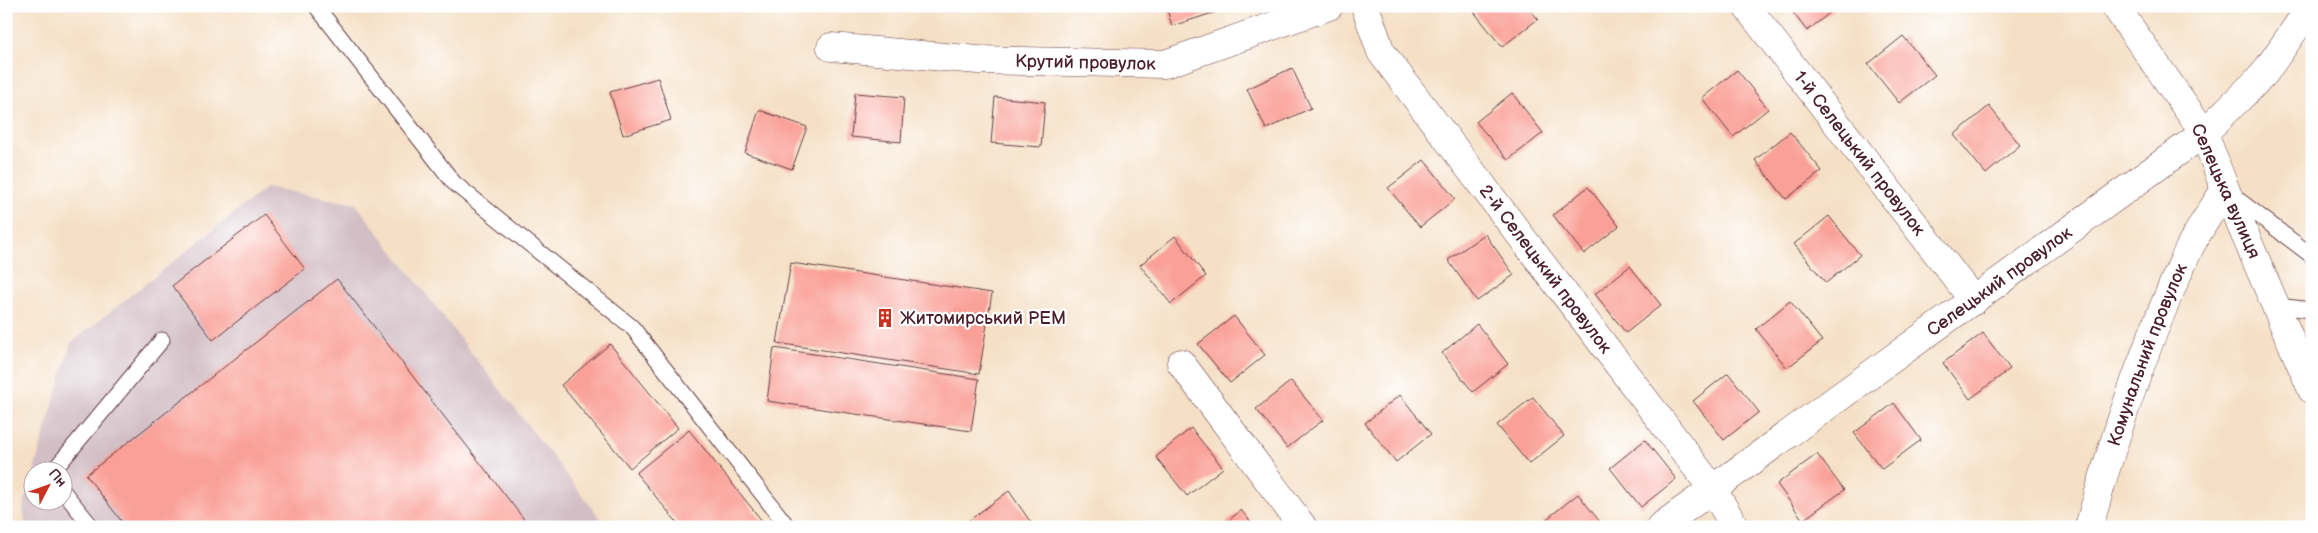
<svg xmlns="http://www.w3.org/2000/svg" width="2318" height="533" font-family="'Balsamiq Sans',sans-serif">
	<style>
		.industrial { fill: #d2bec5 }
		.building { fill: #f9a097 }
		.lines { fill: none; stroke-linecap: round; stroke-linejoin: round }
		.lane-casing { stroke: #643c42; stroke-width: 17 }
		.street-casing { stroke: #643c42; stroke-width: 29 }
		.lane { stroke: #fff; stroke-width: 15 }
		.street { stroke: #fff; stroke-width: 28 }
		.labels { text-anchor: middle; stroke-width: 4.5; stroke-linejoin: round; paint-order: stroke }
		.street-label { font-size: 18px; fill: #4a1f2b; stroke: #fff }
		.poi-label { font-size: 18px; fill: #4a1f2b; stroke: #fff; text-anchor: start }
	</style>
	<rect width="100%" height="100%" fill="#fff"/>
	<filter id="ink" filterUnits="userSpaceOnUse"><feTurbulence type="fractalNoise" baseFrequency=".02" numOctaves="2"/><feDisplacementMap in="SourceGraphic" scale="10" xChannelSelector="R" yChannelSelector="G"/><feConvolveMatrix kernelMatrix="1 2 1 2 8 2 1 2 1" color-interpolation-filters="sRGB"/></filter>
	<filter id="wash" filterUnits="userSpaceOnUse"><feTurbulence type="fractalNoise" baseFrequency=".0096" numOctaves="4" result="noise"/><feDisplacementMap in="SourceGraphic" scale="20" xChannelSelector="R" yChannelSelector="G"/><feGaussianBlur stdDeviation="1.12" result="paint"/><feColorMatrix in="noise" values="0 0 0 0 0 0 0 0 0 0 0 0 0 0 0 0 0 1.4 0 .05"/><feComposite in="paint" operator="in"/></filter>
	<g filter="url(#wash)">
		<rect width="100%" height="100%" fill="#f5e0c6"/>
		<path class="industrial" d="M267,187L356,204L607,527H26L23,508L32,476V500H62V470H34L71,343Z"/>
		<g id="blocks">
			<g class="building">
				<path d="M1166,6H1218L1219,11L1172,26Z"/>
				<path d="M1473,6H1527L1538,19L1502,47L1471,8Z"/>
				<path d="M1788,6H1838L1807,31Z"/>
				<path d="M1903,36L1935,75L1899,103L1868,64Z"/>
				<path d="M1292,68L1311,108L1266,129L1247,89Z"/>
				<path d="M1737,70L1768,109L1733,137L1702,98Z"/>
				<path d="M658,78L671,120L623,135L610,92Z"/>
				<path d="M855,93L904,97L901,142L851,137Z"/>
				<path d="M1512,93L1543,133L1508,160L1476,122Z"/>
				<path d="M995,97L1045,102L1041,147L991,143Z"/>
				<path d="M1989,106L2020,145L1986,174L1954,135Z"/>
				<path d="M759,110L807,127L792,169L745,153Z"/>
				<path d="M1790,132L1822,171L1786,199L1755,160Z"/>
				<path d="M1424,160L1455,199L1420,227L1388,188Z"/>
				<path d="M1588,187L1619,226L1584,254L1553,215Z"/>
				<path d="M264,215L305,269L213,340L172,286Z"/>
				<path d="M1829,216L1860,255L1826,283L1794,244Z"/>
				<path d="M1485,234L1514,275L1477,301L1448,260Z"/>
				<path d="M1175,236L1206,276L1171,304L1140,265Z"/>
				<path d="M791,263L992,293L979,374L777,343Z"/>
				<path d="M1630,266L1661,305L1626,333L1595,294Z"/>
				<path d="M337,279L530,527H126L86,475Z"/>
				<path d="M1790,301L1822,341L1787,368L1756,329Z"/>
				<path d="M1234,316L1265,355L1230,383L1198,344Z"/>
				<path d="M1477,324L1508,364L1473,392L1442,353Z"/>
				<path d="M1983,333L2010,369L1970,399L1943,363Z"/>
				<path d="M610,344L678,428L630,468L561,385Z"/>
				<path d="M774,348L979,379L971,431L767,401Z"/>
				<path d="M1728,373L1759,412L1724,440L1693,401Z"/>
				<path d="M1291,381L1323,420L1287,448L1256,409Z"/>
				<path d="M1400,395L1431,434L1396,462L1365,423Z"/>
				<path d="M1533,397L1564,436L1529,464L1497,425Z"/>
				<path d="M1894,403L1921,440L1882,469L1854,433Z"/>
				<path d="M1191,428L1223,468L1187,496L1156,457Z"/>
				<path d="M689,430L767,527H681L636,473Z"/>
				<path d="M1645,440L1676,479L1641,507L1610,468Z"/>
				<path d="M1817,454L1844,490L1803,520L1777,484Z"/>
				<path d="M1009,491L1034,527H960Z"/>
				<path d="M1578,494L1604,527H1547L1543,522Z"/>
				<path d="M1241,510L1255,527H1221Z"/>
			</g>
		</g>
	</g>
	<g filter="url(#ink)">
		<use href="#blocks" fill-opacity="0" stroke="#643c42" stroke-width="1"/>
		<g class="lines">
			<g class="lane-casing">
				<g id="lane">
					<path d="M316,6L454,183L632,327L788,527"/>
					<path d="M2232,195L2312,256"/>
					<path d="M2277,306L2312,310"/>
					<path d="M54,470L162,340"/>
					<path d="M62,490L92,527"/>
				</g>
			</g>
			<g class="street-casing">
				<g id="street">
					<path id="s1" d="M1365,6L1381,52L1712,488L1735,527"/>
					<path id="s2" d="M1746,6L1974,301"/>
					<path id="s3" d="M831,47L978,60L1165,64L1329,6"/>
					<path d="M2220,177L2312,390"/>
					<path d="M1181,363L1303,527"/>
					<path id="s4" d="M1660,527L2204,133L2264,74L2311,6"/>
					<path id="s5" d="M2089,527C2114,436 2148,337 2188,251C2198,230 2213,209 2225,189L2204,133L2115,6"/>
				</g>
			</g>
			<use href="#lane" class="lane"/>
			<use href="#street" class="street"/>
		</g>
	</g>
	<defs>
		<g id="building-bare" transform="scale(1.5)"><path d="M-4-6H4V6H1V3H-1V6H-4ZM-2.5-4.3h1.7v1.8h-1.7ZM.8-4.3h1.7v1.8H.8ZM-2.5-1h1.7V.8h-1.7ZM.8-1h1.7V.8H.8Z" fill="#c8321e" stroke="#fff" stroke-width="2.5" paint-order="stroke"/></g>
	</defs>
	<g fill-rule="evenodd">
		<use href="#building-bare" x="885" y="318"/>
	</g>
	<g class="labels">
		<g class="street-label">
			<text dy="6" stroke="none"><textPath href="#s3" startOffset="255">Крутий провулок</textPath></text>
			<text dy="6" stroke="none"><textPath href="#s2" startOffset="186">1-й Селецький провулок</textPath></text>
			<text transform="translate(2226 191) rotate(66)" y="6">Селецька вулиця</text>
			<text dy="6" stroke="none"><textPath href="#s1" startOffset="321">2-й Селецький провулок</textPath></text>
			<text dy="6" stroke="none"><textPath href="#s4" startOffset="419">Селецький провулок</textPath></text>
			<text dy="6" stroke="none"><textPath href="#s5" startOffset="182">Комунальний провулок</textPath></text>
		</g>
		<g class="poi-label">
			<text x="900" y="324">Житомирський РЕМ</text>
		</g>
	</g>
	<rect width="2318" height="533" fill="none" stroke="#fff" stroke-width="25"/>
	<g transform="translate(48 486) rotate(49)"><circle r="24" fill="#ffffff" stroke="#b7a5aa"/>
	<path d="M0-4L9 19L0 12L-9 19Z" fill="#c8321e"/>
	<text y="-8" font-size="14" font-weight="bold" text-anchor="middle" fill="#4a1f2b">Пн</text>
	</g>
</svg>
